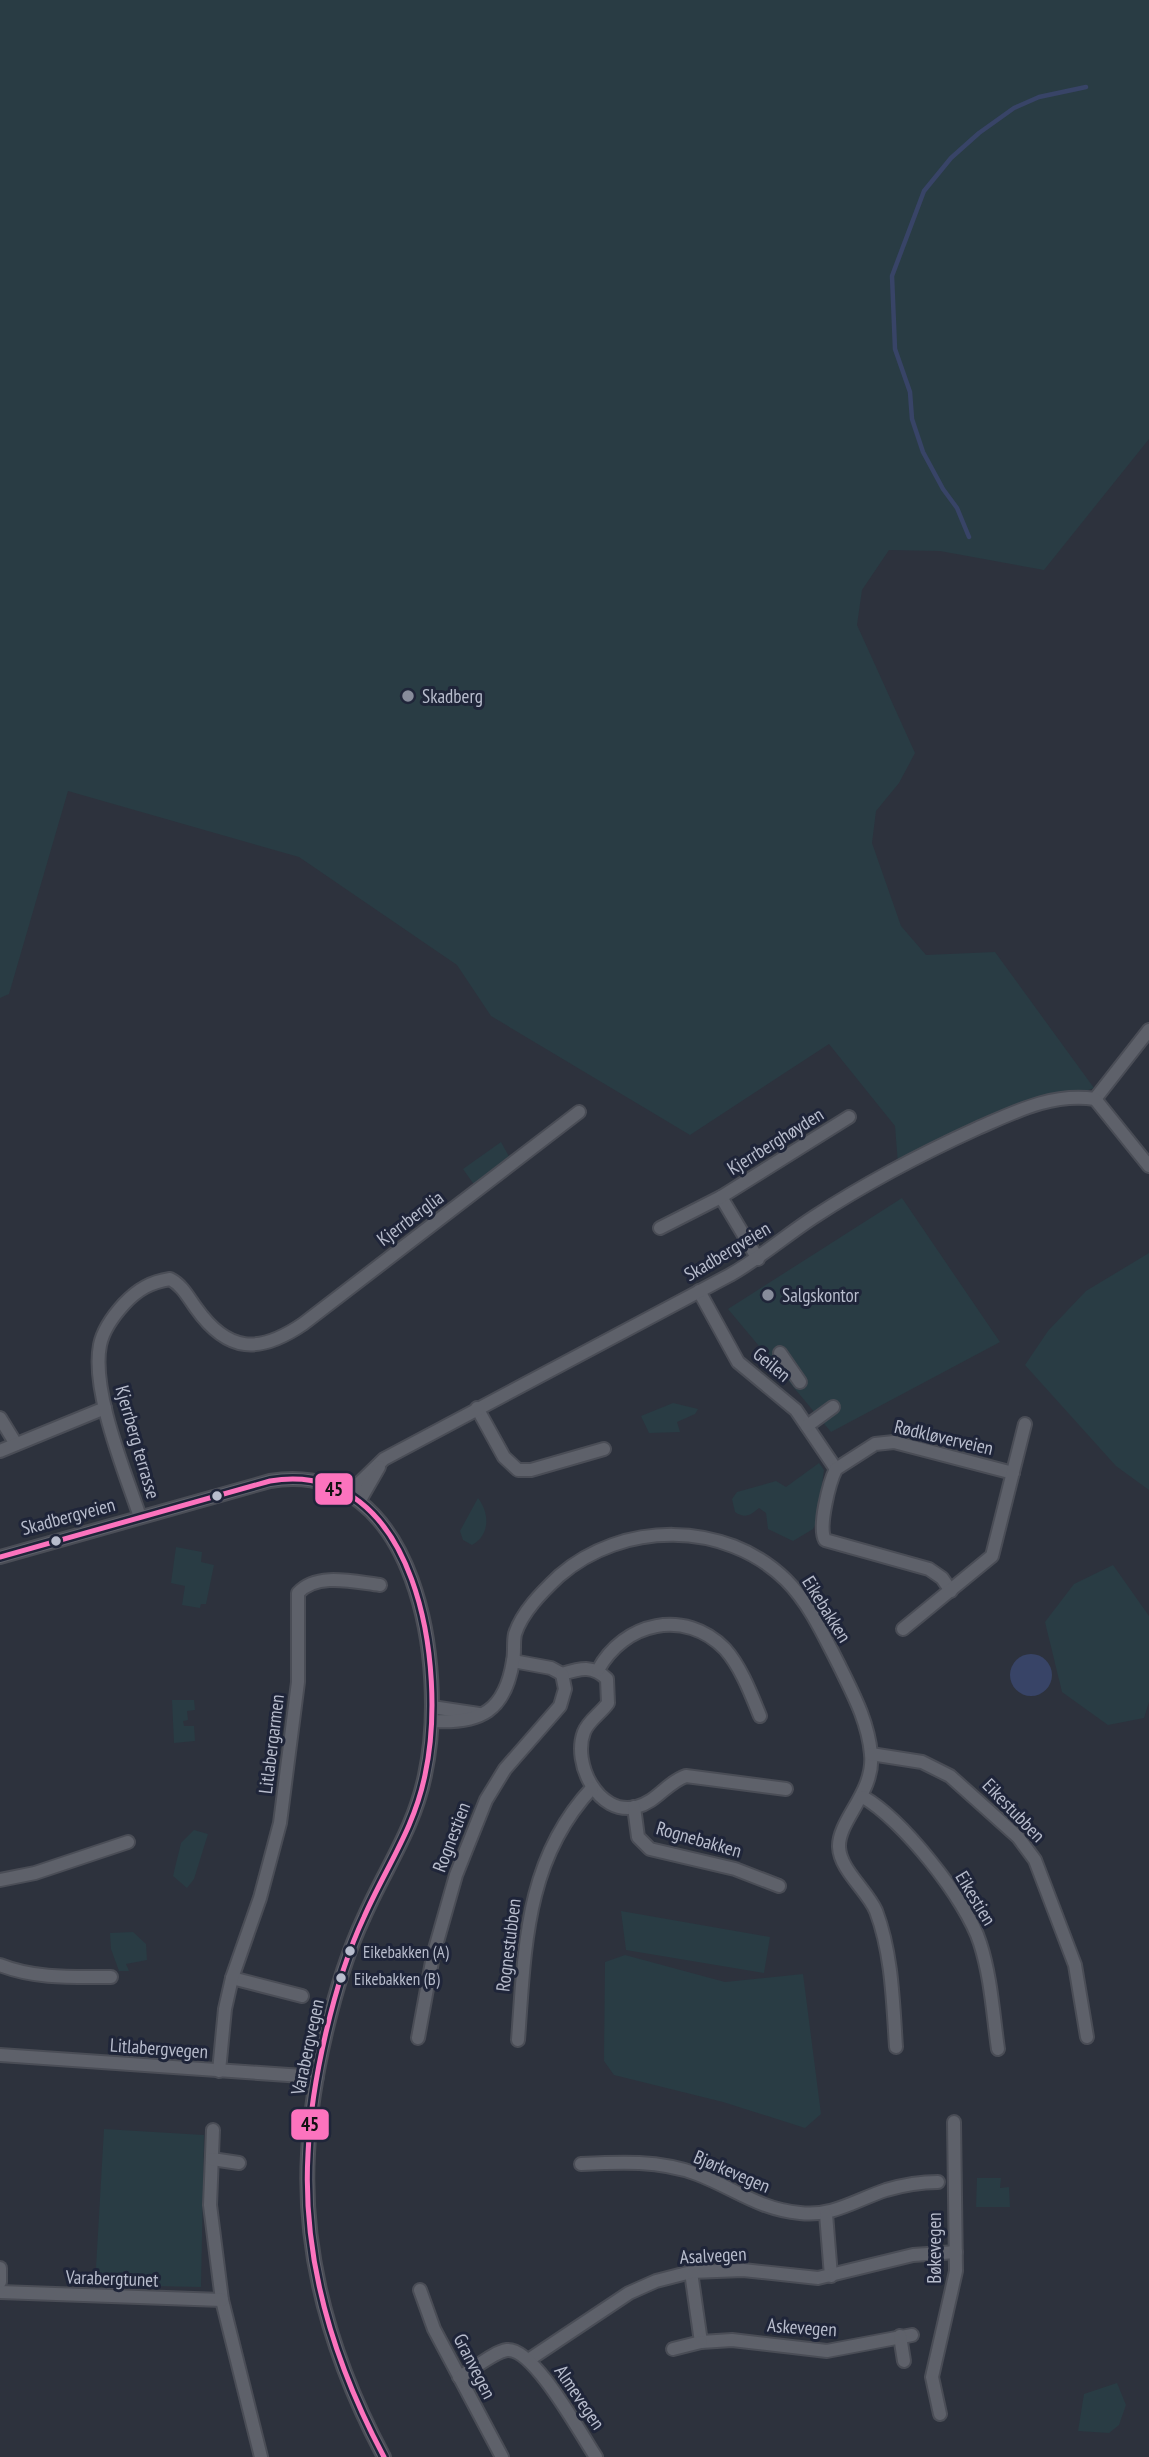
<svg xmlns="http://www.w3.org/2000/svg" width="1149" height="2457" font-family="'PT Sans Narrow',sans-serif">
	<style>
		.green { fill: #293c44 }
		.water { fill: #384467 }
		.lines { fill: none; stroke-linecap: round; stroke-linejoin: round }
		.stream { stroke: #384467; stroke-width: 4.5 }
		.street-casing { stroke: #4a4d56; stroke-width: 16 }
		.street { stroke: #5e616a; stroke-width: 12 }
		.bus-1-casing { stroke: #1f2539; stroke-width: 10 }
		.bus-1 { stroke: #fc73be; stroke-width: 5 }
		.poi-dot { fill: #878c9b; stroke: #1f2539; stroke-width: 2.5 }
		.bus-dot { fill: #b8bdcd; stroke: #1f2539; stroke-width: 2.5 }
		.labels { text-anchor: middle; stroke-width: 6; stroke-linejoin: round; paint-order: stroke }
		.bus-label { font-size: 17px; fill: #b8bdcd; stroke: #1f2539; text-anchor: start }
		.poi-label { font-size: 19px; fill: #b8bdcd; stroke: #1f2539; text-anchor: start }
		.street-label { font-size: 19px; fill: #b8bdcd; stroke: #1f2539 }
		.line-badge { stroke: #1f2539; stroke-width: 2.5 }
		.pale-badge-label { font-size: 19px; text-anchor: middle; font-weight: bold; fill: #111 }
	</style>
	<rect width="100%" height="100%" fill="#2d323d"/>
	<g class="green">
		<path d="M0,0H1149V439L1044,570L940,551L889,550L862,590L857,625L915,753L899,783L876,811L872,843L901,926L926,955L995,952L1094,1088L898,1164L895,1126L829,1044L690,1135L491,1016L457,965L299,857L68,791L9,994L0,998Z"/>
		<path d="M501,1142L511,1160L475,1186L463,1169Z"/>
		<path d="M902,1198L1000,1342L831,1432L728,1309Z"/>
		<path d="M1149,1253V1490L1116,1466L1025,1365L1048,1331L1086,1291Z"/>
		<path d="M673,1403L698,1409L695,1414L677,1422L680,1432L649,1433L641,1416Z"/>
		<path d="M819,1463L824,1470L817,1521L813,1529L793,1541L768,1529L766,1513L759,1508C751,1515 745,1519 735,1512L732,1499L737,1492L776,1481L786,1487Z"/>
		<path d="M478,1498C490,1514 490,1535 472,1545L463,1540L460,1531Z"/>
		<path d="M176,1547L202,1552L201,1562L214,1565L206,1604H201L200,1608L182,1605L185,1586L171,1583Z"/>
		<path d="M1113,1565L1149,1616V1702L1144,1718L1108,1725L1062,1692L1045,1622L1074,1584Z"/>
		<path d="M172,1700H194L195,1710L187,1711L188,1720L183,1721L184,1726H194L195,1741L174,1743Z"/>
		<path d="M194,1830L208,1834L194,1879L187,1888L173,1876L181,1843Z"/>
		<path d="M621,1911L770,1937L764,1973L626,1950Z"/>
		<path d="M133,1932L146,1944L147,1960L126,1964L129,1971H119L111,1949L110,1933Z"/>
		<path d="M625,1955L725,1982L803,1974L821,2114L805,2128L723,2102L614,2075L604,2061L605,1962Z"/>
		<path d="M104,2129L204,2135L201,2287L95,2285Z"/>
		<path d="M977,2178H1001L1000,2188L1009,2187L1010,2207H976Z"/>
		<path d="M1117,2383L1126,2405L1119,2425L1109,2433L1078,2431L1084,2394Z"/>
	</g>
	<circle class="water" cx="1031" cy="1675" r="21"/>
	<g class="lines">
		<path class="stream" d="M969,537L957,508L943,489L923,452L912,419L910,392L895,349L892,276L924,191L951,158L979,133L1014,108L1039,97L1086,87"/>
		<g class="street-casing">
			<g id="street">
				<path d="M1095,1099L1149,1030"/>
				<path d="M721,1197L758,1259"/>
				<path d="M660,1228L721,1197L849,1117"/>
				<path d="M699,1291L738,1362L796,1410L836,1469"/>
				<path d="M780,1353L800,1382"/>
				<path d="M477,1408L504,1457L518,1470H531L604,1449"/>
				<path d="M0,1418L16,1444"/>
				<path d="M807,1426L833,1407"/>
				<path d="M0,1451L105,1408"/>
				<path d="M349,1493L384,1459L730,1275C760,1258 785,1236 814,1217C866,1183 921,1154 978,1128C1017,1111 1052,1093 1095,1099L1149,1166"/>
				<path d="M360,1500L379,1467"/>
				<path d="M140,1517C125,1472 91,1391 100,1345C103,1330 114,1315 124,1304C138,1289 151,1282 170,1279C182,1285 188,1297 196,1308C228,1353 259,1354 303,1324L579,1112"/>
				<path d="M0,1557L270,1481C418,1457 448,1669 425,1775C414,1829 386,1867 364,1917C334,1981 311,2083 308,2154C302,2262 334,2363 384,2457"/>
				<path d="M951,1591L942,1578L929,1569L825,1540C818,1527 829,1483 836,1469L875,1444L894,1442L1013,1473"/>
				<path d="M903,1629L992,1556L1025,1424"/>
				<path d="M513,1661L551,1668L562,1674C581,1668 593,1665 607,1679L608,1703C601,1713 588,1721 584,1732C572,1763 598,1816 636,1807C657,1802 667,1782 686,1776L786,1789"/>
				<path d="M598,1670C624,1622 685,1608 725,1649C741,1667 751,1694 760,1716"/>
				<path d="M432,1707L479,1714"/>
				<path d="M432,1721C481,1724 505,1711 513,1661C515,1652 513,1643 515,1634C522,1612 542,1592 559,1576C622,1521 725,1520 786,1580C810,1604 824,1636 839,1665C853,1694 868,1721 871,1754C875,1792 838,1820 839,1847C840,1870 867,1890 876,1911C892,1953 893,2002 896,2047"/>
				<path d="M871,1754L922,1762L950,1776L1018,1837L1035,1860L1075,1965L1087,2037"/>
				<path d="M863,1797C902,1819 966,1899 980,1943C991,1977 993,2014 998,2049"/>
				<path d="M634,1807L638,1837L650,1849L735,1869L779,1886"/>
				<path d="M0,1880L35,1873L128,1842"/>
				<path d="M0,1965C35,1979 73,1977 111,1977"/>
				<path d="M232,1978L302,1996"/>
				<path d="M418,2038L433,1956L456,1875L486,1800L505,1769L560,1706L565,1689L562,1674"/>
				<path d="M518,2040C525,1947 525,1860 592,1788"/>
				<path d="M0,2055L317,2077"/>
				<path d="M219,2071L225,2009L232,1978L260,1898L280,1823L298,1682V1593C317,1572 354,1582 380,1585"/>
				<path d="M213,2130L210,2205L222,2300L261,2457"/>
				<path d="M212,2159L239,2163"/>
				<path d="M581,2164C620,2162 659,2160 697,2174C734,2188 758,2209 800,2213C832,2217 856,2200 886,2190C903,2185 921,2182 938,2182"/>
				<path d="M826,2214L831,2276"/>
				<path d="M691,2272L701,2342L732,2340L827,2351L912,2335"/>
				<path d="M0,2282V2268"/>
				<path d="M420,2290L434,2329L502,2457"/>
				<path d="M0,2292L222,2300"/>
				<path d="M900,2336L904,2361"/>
				<path d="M673,2349L701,2342"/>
				<path d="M530,2359L629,2293L656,2281L691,2272L743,2270L818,2278L913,2255L956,2252"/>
				<path d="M459,2377C473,2370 493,2352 507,2350C534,2347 581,2435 596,2457"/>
				<path d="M940,2414L932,2377L956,2271L954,2122"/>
			</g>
		</g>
		<use href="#street" class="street"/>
		<g class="bus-1-casing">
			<path id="bus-1" d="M0,1557L270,1481C418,1457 448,1669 425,1775C414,1829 386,1867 364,1917C334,1981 311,2083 308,2154C302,2262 334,2363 384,2457"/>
		</g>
		<use href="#bus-1" class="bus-1"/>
	</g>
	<g class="poi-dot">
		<circle cx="408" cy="696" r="7"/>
		<circle cx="768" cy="1295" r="7"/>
	</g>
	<g class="bus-dot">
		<circle cx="217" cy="1496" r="6"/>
		<circle cx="56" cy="1541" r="6"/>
		<circle cx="350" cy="1951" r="6"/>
		<circle cx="341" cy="1978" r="6"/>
	</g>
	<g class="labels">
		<g class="bus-label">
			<text x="363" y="1958">Eikebakken (A)</text>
			<text x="354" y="1985">Eikebakken (B)</text>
		</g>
		<g class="poi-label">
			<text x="422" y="703">Skadberg</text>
			<text x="782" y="1302">Salgskontor</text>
		</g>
		<g class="street-label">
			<text transform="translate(775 1141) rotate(-32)" y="7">Kjerrberghøyden</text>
			<text transform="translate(410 1218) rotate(-37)" y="7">Kjerrberglia</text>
			<text transform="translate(727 1251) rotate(-31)" y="7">Skadbergveien</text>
			<text transform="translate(772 1364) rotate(40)" y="7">Geilen</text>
			<text transform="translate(944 1437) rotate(13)" y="7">Rødkløverveien</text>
			<text transform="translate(138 1442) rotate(74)" y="7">Kjerrberg terrasse</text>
			<text transform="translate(68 1516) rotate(-15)" y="7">Skadbergveien</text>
			<text transform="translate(827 1609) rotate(58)" y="7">Eikebakken</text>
			<text transform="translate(271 1744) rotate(-83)" y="7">Litlabergarmen</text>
			<text transform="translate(1014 1810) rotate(46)" y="7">Eikestubben</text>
			<text transform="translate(451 1837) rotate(-69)" y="7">Rognestien</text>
			<text transform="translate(699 1839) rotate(16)" y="7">Rognebakken</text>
			<text transform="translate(976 1898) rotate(59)" y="7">Eikestien</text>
			<text transform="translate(508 1945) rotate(-83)" y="7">Rognestubben</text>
			<text transform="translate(307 2047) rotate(-78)" y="7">Varabergvegen</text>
			<text transform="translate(159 2048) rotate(4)" y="7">Litlabergvegen</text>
			<text transform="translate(732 2171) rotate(23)" y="7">Bjørkevegen</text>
			<text transform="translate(934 2248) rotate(-90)" y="7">Bøkevegen</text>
			<text transform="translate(713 2255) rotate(-3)" y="7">Asalvegen</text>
			<text transform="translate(112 2278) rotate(2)" y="7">Varabergtunet</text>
			<text transform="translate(802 2327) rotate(4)" y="7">Askevegen</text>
			<text transform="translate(475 2366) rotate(63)" y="7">Granvegen</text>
			<text transform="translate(580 2397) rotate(56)" y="7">Almevegen</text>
		</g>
	</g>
	<g class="line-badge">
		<rect x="314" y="1472" width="40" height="34" rx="7" fill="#fc73be"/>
		<rect x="290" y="2108" width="40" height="33" rx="7" fill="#fc73be"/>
	</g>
	<g class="pale-badge-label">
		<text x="334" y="1496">45</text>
		<text x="310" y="2131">45</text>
	</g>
</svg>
